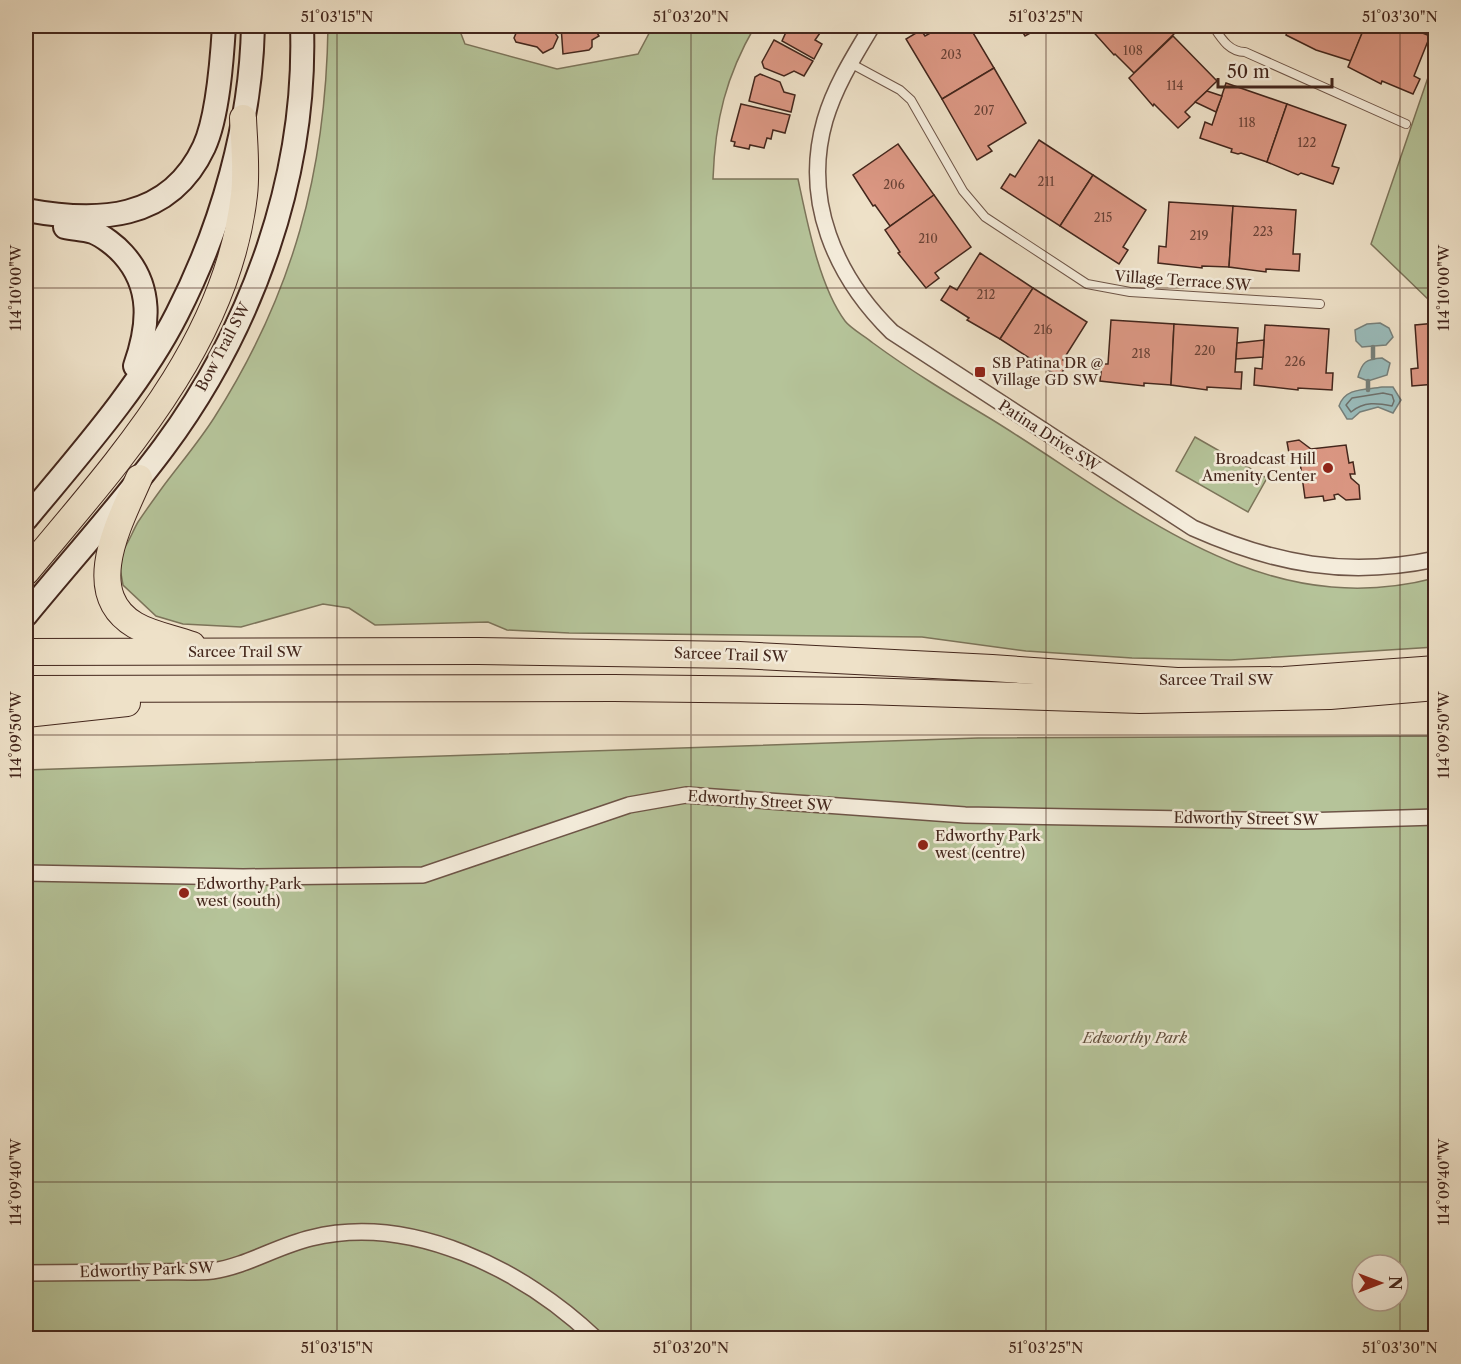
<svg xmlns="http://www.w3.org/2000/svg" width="1461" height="1364" font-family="'Libre Caslon Text',serif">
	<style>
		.green { fill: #b5c399; stroke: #7c745a; stroke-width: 1.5; fill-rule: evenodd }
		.water { fill: #9abcbb; stroke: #77807b; stroke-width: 1.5 }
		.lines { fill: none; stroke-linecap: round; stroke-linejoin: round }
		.shore { stroke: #6e716c; stroke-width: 1.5 }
		.stream { stroke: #77807b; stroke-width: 4.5 }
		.building { fill: #db9783; stroke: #43261c; stroke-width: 1.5 }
		.service-casing { stroke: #6e5547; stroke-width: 10 }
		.minor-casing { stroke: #6e5547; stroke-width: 18 }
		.secondary-casing { stroke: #43261c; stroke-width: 26 }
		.trunk-casing { stroke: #43261c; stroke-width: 28 }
		.service { stroke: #f4ecdb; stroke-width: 8 }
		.minor { stroke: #f4ecdb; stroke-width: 15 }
		.secondary { stroke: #f4ecdb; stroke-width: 22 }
		.trunk { stroke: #eee1c8; stroke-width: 26 }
		.ticks { fill: none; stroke: #43261c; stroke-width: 1.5; stroke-opacity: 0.45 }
		.poi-dot { fill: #8f2418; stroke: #f4ecdb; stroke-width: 2 }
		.labels { text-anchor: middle; stroke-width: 5; stroke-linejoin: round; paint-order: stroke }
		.number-label { font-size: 12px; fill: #694236 }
		.street-label { font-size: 15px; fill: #43261c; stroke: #f4ecdb }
		.poi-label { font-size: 15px; fill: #43261c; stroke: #f4ecdb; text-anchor: start }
		.park-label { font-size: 15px; font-style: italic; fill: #604d3b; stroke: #f4ecdb }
		.neatline { fill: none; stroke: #43261c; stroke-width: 2 }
		.ticks-label { font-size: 15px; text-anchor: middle; fill: #43261c }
	</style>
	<rect width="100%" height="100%" fill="#eee1c8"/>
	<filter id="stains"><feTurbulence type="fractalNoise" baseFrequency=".00333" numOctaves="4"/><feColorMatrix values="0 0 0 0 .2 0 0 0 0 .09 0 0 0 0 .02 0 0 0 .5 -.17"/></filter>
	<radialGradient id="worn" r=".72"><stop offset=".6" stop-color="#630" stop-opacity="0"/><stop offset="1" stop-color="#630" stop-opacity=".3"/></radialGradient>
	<g class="green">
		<path d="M328,26H458L465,44L557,69L638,54L653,26H755C726,76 715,120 713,179H798C807,221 819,286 845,321C851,329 865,336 873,343C911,371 951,395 991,419C1130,504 1259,624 1435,578V647L1231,660L1132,658L1026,651L922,637L569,633L507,630L488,622L375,625L349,608L323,604L241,627L183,624L156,616L123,585L118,557C128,546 131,534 138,522C146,510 154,499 162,488C179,465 198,443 214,418C293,294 326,172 328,26Z"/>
		<path d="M1435,57L1436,303L1433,304L1371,244Z"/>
		<path d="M1195,437L1267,478L1248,512L1176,471Z"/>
		<path d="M1435,736V1338H26V770L978,738ZM1362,1265H1398V1301H1362Z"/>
	</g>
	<g class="water">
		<path d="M1380,323L1389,328L1393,337L1386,345L1362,347L1356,341L1355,330L1367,324Z"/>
		<path d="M1382,358L1390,363L1387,375L1368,381L1358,377C1362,362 1366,359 1382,358Z"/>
		<path d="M1382,387H1393L1401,400L1393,413L1378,407L1360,412L1352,419H1347L1339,406C1345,387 1366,390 1382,387Z"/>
	</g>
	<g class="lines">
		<path class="shore" d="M1383,393L1392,395L1394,401L1392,406C1378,403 1364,401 1351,412L1346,405L1352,398Z"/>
		<g class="stream">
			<path d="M1373,347V358"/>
			<path d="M1368,381V390"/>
		</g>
	</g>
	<g class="building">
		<path d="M519,26H557L555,33L558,37L553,48L543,53L537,47L516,42L514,38Z"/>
		<path d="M561,26H593L599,36L592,40V47L589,50L563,54Z"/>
		<path d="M598,26H618L615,31L609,33Z"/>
		<path d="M784,26H807L820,33L815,40L822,44L814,59L782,41L786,32L782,30Z"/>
		<path d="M943,26H969L994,68L942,99L906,39L921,30L925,36Z"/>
		<path d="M1019,26H1043L1025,36Z"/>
		<path d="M1088,26H1172L1177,31L1134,73L1115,54L1114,55Z"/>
		<path d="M1289,26H1365L1351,61L1316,50L1286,35Z"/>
		<path d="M1365,26H1405L1430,36L1414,76L1420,79L1413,94L1382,81L1381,84L1348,67Z"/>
		<path d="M1173,36L1217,81L1185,112L1190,117L1178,128L1154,104L1153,106L1129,78Z"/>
		<path d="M774,40L813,61L804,76L794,71L784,76L764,68L762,62Z"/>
		<path d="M994,68L1026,123L988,146L992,151L977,160L942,99Z"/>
		<path d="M760,74L780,82L784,92L795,95L791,112L749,101L755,77Z"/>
		<path d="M1226,83L1287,104L1267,162L1241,153L1238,154L1231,152L1232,149L1200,138L1205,122L1212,125Z"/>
		<path d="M1207,91L1222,96L1216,112L1195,102Z"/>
		<path d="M741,104L790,115L785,133L773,130L771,139L767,138L764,148L750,145L749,149L734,146L735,142L731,141Z"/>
		<path d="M1287,104L1346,125L1332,166L1339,168L1333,184L1301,173L1298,175L1267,162Z"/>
		<path d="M1039,140L1093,175L1060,226L1001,188L1010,174L1015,177Z"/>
		<path d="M898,144L934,195L890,226L875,205L873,206L853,175Z"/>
		<path d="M1093,175L1146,210L1123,247L1128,250L1119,264L1060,226Z"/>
		<path d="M934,195L971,247L935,273L939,278L926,288L898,253L900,252L885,230Z"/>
		<path d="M1169,202L1233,206L1229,267L1202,266V268L1158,263L1159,246L1166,247Z"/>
		<path d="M1233,206L1296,210L1293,254H1300L1299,271L1266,269V272L1229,267Z"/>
		<path d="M980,253L1033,288L1000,339L967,320L969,318L941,300L950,286L957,290Z"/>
		<path d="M1033,288L1087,322L1063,360L1068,363L1059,377L1000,339Z"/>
		<path d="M1111,320L1174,324L1171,385L1144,383V386L1100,381L1102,364H1108Z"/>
		<path d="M1436,323V384L1412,386L1411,369L1418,368L1415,325Z"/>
		<path d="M1174,324L1238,328L1235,372H1242L1241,389L1207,387V390L1171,385Z"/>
		<path d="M1265,325L1329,329L1326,373H1333L1332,390L1298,388V390L1254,385L1255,368L1262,369Z"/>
		<path d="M1264,340L1263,357L1236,359L1237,343Z"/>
		<path d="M1299,440L1311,449L1346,445L1349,463L1353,462L1355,474H1350L1351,478L1359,485L1360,499L1346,500L1338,494L1334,495L1335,499L1324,501L1323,496L1305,498L1300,462L1289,453L1287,442Z"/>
	</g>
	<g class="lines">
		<g class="service-casing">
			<g id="service">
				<path d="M1213,26C1221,38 1229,52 1245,52L1406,124"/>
				<path d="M850,63L900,90L911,100L963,191L985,217L1087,284L1130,292L1320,304"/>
			</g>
		</g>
		<g class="minor-casing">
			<g id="minor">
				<path d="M872,26C854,56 835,86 825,120C802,200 835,276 892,332L1193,528C1274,564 1347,578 1436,559"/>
				<path d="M26,873L243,877L423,875L629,805L686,795L965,815L1303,821L1436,817"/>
				<path d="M26,1273C68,1273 110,1272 153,1272C172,1271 193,1273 212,1271C247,1266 277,1246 311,1238C411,1213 524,1270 595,1338"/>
			</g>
		</g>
		<g class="secondary-casing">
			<g id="secondary">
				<path d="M26,210C96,223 169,222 204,147C218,117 222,59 224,26"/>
				<path d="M65,227C74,229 84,229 93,232C103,236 116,246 123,254C153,287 149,326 135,366"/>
				<path d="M26,519C78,456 140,387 177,314C222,226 251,124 253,26"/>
				<path d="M26,615C72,559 121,505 164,447C253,327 307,175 302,26"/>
			</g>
		</g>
		<g class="trunk-casing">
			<g id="trunk">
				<path d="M139,478C121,520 80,592 135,625C152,635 173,638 192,645"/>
				<path d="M26,572C117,462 227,345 244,195C247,170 244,143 243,118"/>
				<path d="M26,652L478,651L739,655L992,668L1177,681L1284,680L1436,669"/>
				<path d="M26,689L614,688L862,691L1140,700L1330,696L1436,687"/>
				<path d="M26,714L127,703"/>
			</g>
		</g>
		<use href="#service" class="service"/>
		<use href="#minor" class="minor"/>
		<use href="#secondary" class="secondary"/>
		<use href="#trunk" class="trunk"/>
	</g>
	<path class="ticks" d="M337,26V1338M691,26V1338M1046,26V1338M1400,26V1338M26,288H1436M26,735H1436M26,1182H1436"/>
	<g class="poi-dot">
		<rect x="974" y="366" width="12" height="12" rx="3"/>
		<circle cx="1328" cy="468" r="6"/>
		<circle cx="923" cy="845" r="6"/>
		<circle cx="184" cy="893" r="6"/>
	</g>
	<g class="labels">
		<g class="number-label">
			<text x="1133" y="55">108</text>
			<text x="951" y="59">203</text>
			<text x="1175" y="90">114</text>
			<text x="984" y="115">207</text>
			<text x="1247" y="127">118</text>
			<text x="1307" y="147">122</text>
			<text x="1046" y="186">211</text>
			<text x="894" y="189">206</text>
			<text x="1103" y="222">215</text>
			<text x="1263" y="236">223</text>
			<text x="1199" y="240">219</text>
			<text x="928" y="243">210</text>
			<text x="986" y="299">212</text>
			<text x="1043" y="334">216</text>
			<text x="1205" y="355">220</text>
			<text x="1141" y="358">218</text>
			<text x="1295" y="366">226</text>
		</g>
		<g class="street-label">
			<text transform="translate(1183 281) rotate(4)" y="5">Village Terrace SW</text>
			<text transform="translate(223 347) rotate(-62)" y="5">Bow Trail SW</text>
			<text transform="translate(1049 436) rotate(33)" y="5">Patina Drive SW</text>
			<text x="245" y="657">Sarcee Trail SW</text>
			<text transform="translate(731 655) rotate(2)" y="5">Sarcee Trail SW</text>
			<text x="1216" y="685">Sarcee Trail SW</text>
			<text transform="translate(760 801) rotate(4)" y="5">Edworthy Street SW</text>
			<text transform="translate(1246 819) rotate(1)" y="5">Edworthy Street SW</text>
			<text transform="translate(147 1270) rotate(-2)" y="5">Edworthy Park SW</text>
		</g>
		<g class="poi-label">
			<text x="992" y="368">SB Patina DR @<tspan x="992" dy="17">Village GD SW</tspan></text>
			<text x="1316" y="464" text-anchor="end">Broadcast Hill<tspan x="1316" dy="17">Amenity Center</tspan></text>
			<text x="935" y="841">Edworthy Park<tspan x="935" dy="17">west (centre)</tspan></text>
			<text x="196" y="889">Edworthy Park<tspan x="196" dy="17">west (south)</tspan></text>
		</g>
		<g class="park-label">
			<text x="1135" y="1043">Edworthy Park</text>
		</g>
	</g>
	<rect width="1461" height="1364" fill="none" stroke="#eee1c8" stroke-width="66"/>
	<g transform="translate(1380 1283) rotate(90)"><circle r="28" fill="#f4ecdb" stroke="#ad9d8f" stroke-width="1.5"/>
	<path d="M0-4.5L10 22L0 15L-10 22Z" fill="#8f2418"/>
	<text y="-9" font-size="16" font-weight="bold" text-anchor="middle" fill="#43261c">N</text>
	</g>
	<path d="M1218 78v9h114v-9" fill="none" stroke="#43261c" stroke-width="3"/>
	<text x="1227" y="78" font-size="18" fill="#43261c" stroke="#f4ecdb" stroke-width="4.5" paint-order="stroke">50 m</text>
	<rect x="33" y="33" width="1395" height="1298" class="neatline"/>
	<g class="ticks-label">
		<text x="337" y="22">51°03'15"N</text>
		<text x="691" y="22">51°03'20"N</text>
		<text x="1046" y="22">51°03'25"N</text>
		<text x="1400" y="22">51°03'30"N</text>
		<text transform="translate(1444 288) rotate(-90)" y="5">114°10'00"W</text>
		<text transform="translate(16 288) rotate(-90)" y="5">114°10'00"W</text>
		<text transform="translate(1444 735) rotate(-90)" y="5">114°09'50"W</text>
		<text transform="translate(16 735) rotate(-90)" y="5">114°09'50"W</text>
		<text transform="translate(16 1182) rotate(-90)" y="5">114°09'40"W</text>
		<text transform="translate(1444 1182) rotate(-90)" y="5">114°09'40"W</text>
		<text x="337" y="1353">51°03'15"N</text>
		<text x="691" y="1353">51°03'20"N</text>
		<text x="1046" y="1353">51°03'25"N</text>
		<text x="1400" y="1353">51°03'30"N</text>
	</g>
	<rect width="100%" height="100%" filter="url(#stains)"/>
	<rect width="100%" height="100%" fill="url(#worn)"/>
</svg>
